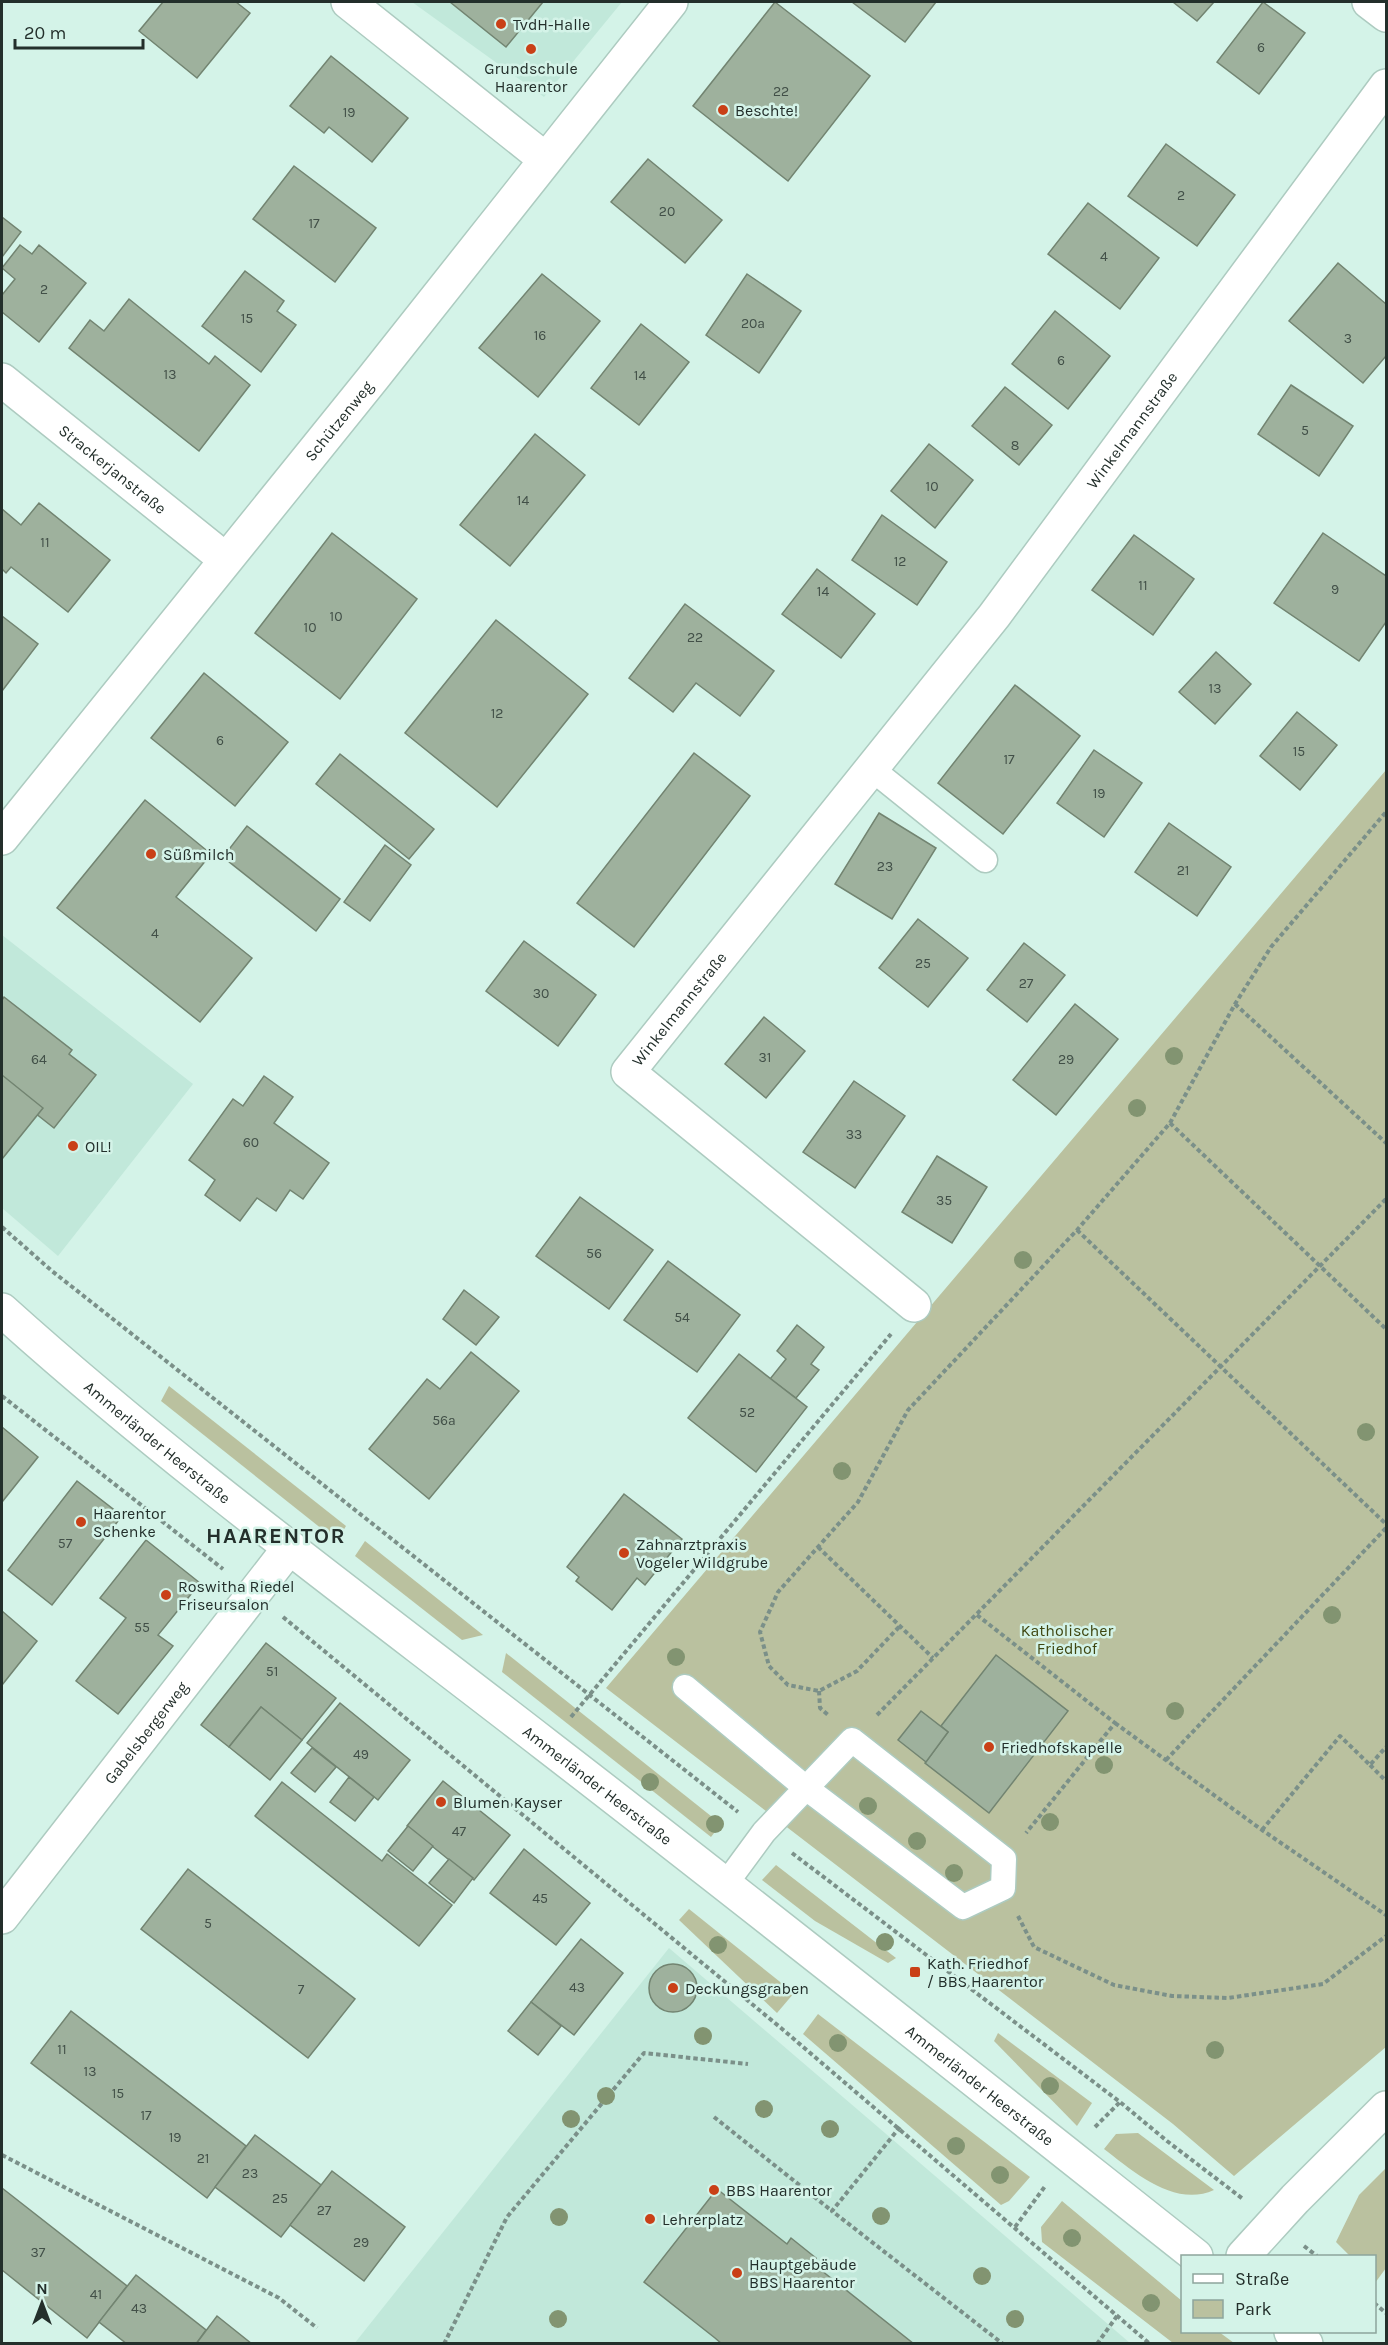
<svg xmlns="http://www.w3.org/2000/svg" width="1388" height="2345" font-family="Karla,sans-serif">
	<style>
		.built { fill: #c1e8da }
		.green { fill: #bac19f }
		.building { fill: #9eb19d; stroke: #728471; stroke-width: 1.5 }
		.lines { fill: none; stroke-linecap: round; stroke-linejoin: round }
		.lane-casing { stroke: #adcbc0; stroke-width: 27 }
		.street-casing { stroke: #adcbc0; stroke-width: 36 }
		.secondary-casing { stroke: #adcbc0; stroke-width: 36 }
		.highway-casing { stroke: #adcbc0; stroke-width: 36 }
		.path { stroke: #7b9089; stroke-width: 4; stroke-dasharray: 4.5 3; stroke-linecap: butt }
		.lane { stroke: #fff; stroke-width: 24 }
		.street { stroke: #fff; stroke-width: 33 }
		.secondary { stroke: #fff; stroke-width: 33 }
		.highway { stroke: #fff; stroke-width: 33 }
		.tree { fill: #829471 }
		.poi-dot { fill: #c94017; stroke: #d4f3e8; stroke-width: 2 }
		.labels { text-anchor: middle; stroke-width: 5; stroke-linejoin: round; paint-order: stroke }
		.number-label { font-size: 14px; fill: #425048 }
		.poi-label { font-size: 16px; fill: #232f2b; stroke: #d4f3e8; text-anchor: start }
		.street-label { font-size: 16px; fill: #232f2b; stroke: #d4f3e8 }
		.park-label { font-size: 16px; fill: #3e4610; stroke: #d4f3e8 }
		.district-label { font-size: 22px; font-weight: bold; letter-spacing: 1.5px; fill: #232f2b; stroke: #d4f3e8 }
	</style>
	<rect width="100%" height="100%" fill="#d4f3e8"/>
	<g class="built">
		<path d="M412,2H622L544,97Z"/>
		<path d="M2,935L193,1084L58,1256L2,1208Z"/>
		<path d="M669,1948L1130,2343L354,2344Z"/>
	</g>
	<g class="green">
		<path d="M1386,770V2047L1234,2176L1173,2124L606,1688Z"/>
		<path d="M169,1386L346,1526L337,1541L161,1401Z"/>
		<path d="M365,1541L483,1635L462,1640L355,1556Z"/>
		<path d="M506,1653L721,1824L711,1837L502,1672Z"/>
		<path d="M776,1865L896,1958L888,1963L815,1921L762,1880Z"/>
		<path d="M689,1909L794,1993L777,2013L679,1920Z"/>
		<path d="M818,2014L1030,2177L1009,2201L1001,2205L803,2034Z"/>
		<path d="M998,2033L1092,2103L1077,2126L994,2041Z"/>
		<path d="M1138,2133L1214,2190C1175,2208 1134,2172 1104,2149L1116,2134Z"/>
		<path d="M1386,2168V2268L1375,2283L1374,2256H1350L1336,2242L1359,2195Z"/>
		<path d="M1062,2201L1182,2301V2332H1219L1234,2343H1173L1042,2242L1041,2227Z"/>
	</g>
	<g class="building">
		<path d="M163,2H236L250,13L197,78L139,31Z"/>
		<path d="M450,2H543L506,47Z"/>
		<path d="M775,2L870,76L788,181L693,106Z"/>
		<path d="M852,2H936L905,42Z"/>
		<path d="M1173,2H1214L1197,21Z"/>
		<path d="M1263,2L1305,33L1259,94L1217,62Z"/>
		<path d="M331,56L408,118L372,162L329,127L324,133L290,106Z"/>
		<path d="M1166,144L1235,195L1197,246L1128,196Z"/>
		<path d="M648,159L722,220L685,263L611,202Z"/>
		<path d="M294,166L376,228L335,282L253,219Z"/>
		<path d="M1088,203L1159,258L1120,309L1048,254Z"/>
		<path d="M2,217L21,232L2,257Z"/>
		<path d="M20,245L32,254L39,245L86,283L39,342L2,312V295L15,279L2,268Z"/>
		<path d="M1338,263L1386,304V356L1363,383L1289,321Z"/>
		<path d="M245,271L284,301L277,311L296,325L261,372L202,326Z"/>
		<path d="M542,274L600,321L538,397L479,348Z"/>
		<path d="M747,274L801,311L759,373L706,335Z"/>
		<path d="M129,299L209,364L215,356L250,385L199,451L69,348L90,320L104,331Z"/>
		<path d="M1055,311L1110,356L1068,409L1012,364Z"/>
		<path d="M641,324L689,362L639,425L591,388Z"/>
		<path d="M1291,385L1353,426L1319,476L1258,434Z"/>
		<path d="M1005,387L1052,425L1019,465L972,426Z"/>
		<path d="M535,434L585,475L510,566L460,525Z"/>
		<path d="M929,444L973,480L935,528L891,491Z"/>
		<path d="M39,503L110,560L68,612L11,567L6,573L2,569V509L21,525Z"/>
		<path d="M882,515L947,562L917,605L852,560Z"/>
		<path d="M332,533L417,599L340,699L255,633Z"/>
		<path d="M1323,533L1386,576V622L1359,661L1274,603Z"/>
		<path d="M1134,535L1194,579L1153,635L1092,590Z"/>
		<path d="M817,569L875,614L841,658L782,614Z"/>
		<path d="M685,604L774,671L740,716L696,683L673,712L629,678Z"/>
		<path d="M2,616L38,644L2,691Z"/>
		<path d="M496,620L588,694L497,807L405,733Z"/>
		<path d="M1216,652L1251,684L1215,724L1179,692Z"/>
		<path d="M204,673L288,742L235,806L151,738Z"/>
		<path d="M1015,685L1080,736L1003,834L938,783Z"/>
		<path d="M1297,712L1337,745L1300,790L1260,756Z"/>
		<path d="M1094,750L1142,783L1104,837L1057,803Z"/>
		<path d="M694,753L750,796L634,947L577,903Z"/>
		<path d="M340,754L434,829L409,859L316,784Z"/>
		<path d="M145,800L211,854L176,897L252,958L200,1022L57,908Z"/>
		<path d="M879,813L936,848L892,919L835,884Z"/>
		<path d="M1169,823L1231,867L1197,916L1135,872Z"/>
		<path d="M247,826L340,899L316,931L223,857Z"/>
		<path d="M385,845L411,865L370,921L344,902Z"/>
		<path d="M918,919L968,958L928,1007L879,968Z"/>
		<path d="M524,941L596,995L558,1046L486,991Z"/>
		<path d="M1024,943L1065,975L1027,1022L987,990Z"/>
		<path d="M4,997L72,1050L69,1054L96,1075L54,1128L2,1087V1000Z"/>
		<path d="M1075,1004L1118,1039L1056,1115L1013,1080Z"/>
		<path d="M764,1017L805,1051L766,1098L725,1064Z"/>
		<path d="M2,1075L43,1108L2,1159Z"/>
		<path d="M264,1076L293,1097L274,1123L329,1163L303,1199L290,1190L276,1211L257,1198L240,1221L205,1195L215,1180L189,1160L233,1099L243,1106Z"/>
		<path d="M854,1081L905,1116L855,1188L803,1152Z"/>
		<path d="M937,1156L987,1187L952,1243L902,1212Z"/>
		<path d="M580,1197L653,1250L609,1309L536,1256Z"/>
		<path d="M668,1261L740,1315L697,1372L624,1320Z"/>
		<path d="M464,1290L499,1317L476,1345L443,1319Z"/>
		<path d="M797,1325L824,1347L811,1364L819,1370L796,1398L770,1379L786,1359L777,1351Z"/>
		<path d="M471,1352L519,1391L429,1499L369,1449L427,1379L440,1389Z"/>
		<path d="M739,1354L807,1407L756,1472L688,1418Z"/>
		<path d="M2,1427L38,1457L2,1502Z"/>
		<path d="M77,1481L122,1516L52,1605L8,1570Z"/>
		<path d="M624,1494L682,1539L645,1585L637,1578L612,1610L576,1581L579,1577L567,1567Z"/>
		<path d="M146,1540L200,1583L158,1635L173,1646L118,1714L76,1681L126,1618L100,1598Z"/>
		<path d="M2,1611L37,1641L2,1685Z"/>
		<path d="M266,1643L336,1698L302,1740L261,1707L229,1747L201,1725Z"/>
		<path d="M996,1655L1068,1711L989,1813L925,1763L948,1732L941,1726Z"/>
		<path d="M340,1703L410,1760L378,1800L307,1743Z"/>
		<path d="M261,1707L302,1740L270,1780L229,1747Z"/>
		<path d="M921,1711L948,1732L926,1762L898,1740Z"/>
		<path d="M312,1748L336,1767L315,1792L291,1773Z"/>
		<path d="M349,1777L374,1797L355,1821L330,1802Z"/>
		<path d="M443,1781L510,1835L474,1880L407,1826Z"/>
		<path d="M282,1782L382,1861L387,1854L452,1905L419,1946L255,1816Z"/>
		<path d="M408,1826L433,1846L413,1871L388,1851Z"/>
		<path d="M524,1849L590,1903L556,1945L490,1893Z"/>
		<path d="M449,1859L473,1878L454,1903L429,1883Z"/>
		<path d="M188,1869L355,1999L308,2058L141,1929Z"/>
		<path d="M581,1939L623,1973L574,2035L531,2002Z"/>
		<circle cx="673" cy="1988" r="24"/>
		<path d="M531,2002L561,2026L538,2055L508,2031Z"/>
		<path d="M71,2011L246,2146L207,2198L31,2063Z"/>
		<path d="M255,2135L321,2185L281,2237L215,2187Z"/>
		<path d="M332,2171L405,2227L364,2281L290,2225Z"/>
		<path d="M2,2188L127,2286L87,2338L2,2270Z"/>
		<path d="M717,2189L787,2244L791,2238L816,2258L812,2263L914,2344H722L715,2338L644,2282Z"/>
		<path d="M136,2275L206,2330L196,2344H127L99,2322Z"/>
		<path d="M217,2316L252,2344H196Z"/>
	</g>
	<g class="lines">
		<g class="lane-casing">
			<g id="lane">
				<path d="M873,770L985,860"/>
				<path d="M685,1687L806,1788L963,1907L1003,1888L1004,1859L852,1740L764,1832L725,1885"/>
			</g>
		</g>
		<g class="street-casing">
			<g id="street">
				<path d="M348,2L545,159"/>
				<path d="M1369,2L1386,15"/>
				<path id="s1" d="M2,380L225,559"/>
				<path id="s2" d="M2,838L373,378L671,2"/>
				<path id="s3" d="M914,1305L628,1072L994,616L1386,86"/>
				<path id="s4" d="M2,1917L290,1547"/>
			</g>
		</g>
		<g class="secondary-casing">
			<g id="secondary">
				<path id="s5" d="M2,1310C174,1465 363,1603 546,1745C764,1913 980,2085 1196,2256"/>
				<path d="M1291,2332L1306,2344"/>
			</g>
		</g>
		<g class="highway-casing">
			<path id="highway" d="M1243,2256L1295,2199L1386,2108"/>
		</g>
		<g class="path">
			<path d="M1235,1004L1386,1143"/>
			<path d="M1170,1123L1386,1329"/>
			<path d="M2,1227L52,1271L738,1812"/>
			<path d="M1077,1230L1386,1524"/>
			<path d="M2,1396L223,1569"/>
			<path d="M818,1547L933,1658"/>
			<path d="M977,1615L1115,1723L1026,1833"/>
			<path d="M283,1617L781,2028L1150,2344"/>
			<path d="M899,1627L857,1671L819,1691L788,1685L769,1666L760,1632L778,1592L858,1502L908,1410L1077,1230L1170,1123L1235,1004L1271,947L1386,812"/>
			<path d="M819,1691L820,1708L828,1715"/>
			<path d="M877,1715L1386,1199"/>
			<path d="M571,1717L891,1334"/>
			<path d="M1115,1723L1262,1830L1386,1915"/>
			<path d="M1166,1760L1386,1528"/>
			<path d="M1370,1765L1386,1781"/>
			<path d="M1262,1830L1340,1736L1370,1765L1386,1747"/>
			<path d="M792,1853L1120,2102L1167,2141L1243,2199"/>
			<path d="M1018,1916L1034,1947L1114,1985L1172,1996L1228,1998L1323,1984L1386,1936"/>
			<path d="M714,2117L832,2211"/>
			<path d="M900,2127L832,2211L1003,2344"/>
			<path d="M1095,2127L1120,2102"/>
			<path d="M2,2155L279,2298L317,2328"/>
			<path d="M1015,2227L1046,2185"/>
			<path d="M1304,2246L1317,2256"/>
			<path d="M1374,2303L1386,2313"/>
			<path d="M444,2344L507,2217L644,2053L748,2064"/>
			<path d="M668,2344H669"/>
			<path d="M1097,2344L1117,2316"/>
		</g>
		<use href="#lane" class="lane"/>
		<use href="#street" class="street"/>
		<use href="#secondary" class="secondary"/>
		<use href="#highway" class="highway"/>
	</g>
	<g class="tree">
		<circle cx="1174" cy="1056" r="9"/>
		<circle cx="1137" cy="1108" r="9"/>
		<circle cx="1023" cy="1260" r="9"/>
		<circle cx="1366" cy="1432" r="9"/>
		<circle cx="842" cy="1471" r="9"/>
		<circle cx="1332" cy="1615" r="9"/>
		<circle cx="676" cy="1657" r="9"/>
		<circle cx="1175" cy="1711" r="9"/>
		<circle cx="1104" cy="1765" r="9"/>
		<circle cx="650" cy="1782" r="9"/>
		<circle cx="868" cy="1806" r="9"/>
		<circle cx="1050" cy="1822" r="9"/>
		<circle cx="715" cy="1824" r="9"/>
		<circle cx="917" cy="1841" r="9"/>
		<circle cx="954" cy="1873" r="9"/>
		<circle cx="885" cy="1942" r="9"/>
		<circle cx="718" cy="1945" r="9"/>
		<circle cx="703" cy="2036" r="9"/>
		<circle cx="838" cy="2043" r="9"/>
		<circle cx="1215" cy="2050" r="9"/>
		<circle cx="1050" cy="2086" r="9"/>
		<circle cx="606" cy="2096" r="9"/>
		<circle cx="764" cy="2109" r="9"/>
		<circle cx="571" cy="2119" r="9"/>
		<circle cx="830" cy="2129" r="9"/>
		<circle cx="956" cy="2146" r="9"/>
		<circle cx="1000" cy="2175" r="9"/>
		<circle cx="881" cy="2216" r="9"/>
		<circle cx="559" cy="2217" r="9"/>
		<circle cx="1072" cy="2238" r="9"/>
		<circle cx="982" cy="2276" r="9"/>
		<circle cx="1151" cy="2303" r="9"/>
		<circle cx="558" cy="2319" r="9"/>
		<circle cx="1015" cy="2319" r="9"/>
	</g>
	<g class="poi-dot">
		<circle cx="501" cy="24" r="6"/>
		<circle cx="531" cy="49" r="6"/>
		<circle cx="723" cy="110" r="6"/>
		<circle cx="151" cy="854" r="6"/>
		<circle cx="73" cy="1146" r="6"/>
		<circle cx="81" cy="1522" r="6"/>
		<circle cx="624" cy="1553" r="6"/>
		<circle cx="166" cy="1595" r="6"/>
		<circle cx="989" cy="1747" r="6"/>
		<circle cx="441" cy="1802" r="6"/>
		<rect x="909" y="1966" width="12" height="12" rx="3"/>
		<circle cx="673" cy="1988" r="6"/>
		<circle cx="714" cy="2190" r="6"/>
		<circle cx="650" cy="2219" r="6"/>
		<circle cx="737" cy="2273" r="6"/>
	</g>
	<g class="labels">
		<g class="number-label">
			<text x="1261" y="52">6</text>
			<text x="781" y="96">22</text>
			<text x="349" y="117">19</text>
			<text x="1181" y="200">2</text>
			<text x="667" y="216">20</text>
			<text x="314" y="228">17</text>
			<text x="1104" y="261">4</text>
			<text x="44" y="294">2</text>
			<text x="247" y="323">15</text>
			<text x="753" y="328">20a</text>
			<text x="540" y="340">16</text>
			<text x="1348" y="343">3</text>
			<text x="1061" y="365">6</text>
			<text x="170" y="379">13</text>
			<text x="640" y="380">14</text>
			<text x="1305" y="435">5</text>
			<text x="1015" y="450">8</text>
			<text x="932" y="491">10</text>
			<text x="523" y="505">14</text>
			<text x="45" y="547">11</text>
			<text x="900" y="566">12</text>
			<text x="1143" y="590">11</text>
			<text x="1335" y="594">9</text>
			<text x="823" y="596">14</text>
			<text x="336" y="621">10</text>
			<text x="310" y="632">10</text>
			<text x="695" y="642">22</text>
			<text x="1215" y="693">13</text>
			<text x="497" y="718">12</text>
			<text x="220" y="745">6</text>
			<text x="1299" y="756">15</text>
			<text x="1009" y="764">17</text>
			<text x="1099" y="798">19</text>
			<text x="885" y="871">23</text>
			<text x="1183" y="875">21</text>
			<text x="155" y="938">4</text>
			<text x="923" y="968">25</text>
			<text x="1026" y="988">27</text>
			<text x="541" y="998">30</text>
			<text x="765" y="1062">31</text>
			<text x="39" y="1064">64</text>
			<text x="1066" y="1064">29</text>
			<text x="854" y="1139">33</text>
			<text x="251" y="1147">60</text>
			<text x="944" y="1205">35</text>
			<text x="594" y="1258">56</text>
			<text x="682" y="1322">54</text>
			<text x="747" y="1417">52</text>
			<text x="444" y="1425">56a</text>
			<text x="65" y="1548">57</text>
			<text x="142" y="1632">55</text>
			<text x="272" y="1676">51</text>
			<text x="361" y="1759">49</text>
			<text x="459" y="1836">47</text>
			<text x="540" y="1903">45</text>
			<text x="208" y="1928">5</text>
			<text x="577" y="1992">43</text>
			<text x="301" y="1994">7</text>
			<text x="62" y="2054">11</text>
			<text x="90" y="2076">13</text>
			<text x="118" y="2098">15</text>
			<text x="146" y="2120">17</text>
			<text x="175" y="2142">19</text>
			<text x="203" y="2163">21</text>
			<text x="250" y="2178">23</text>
			<text x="280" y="2203">25</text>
			<text x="324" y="2215">27</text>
			<text x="361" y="2247">29</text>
			<text x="38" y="2257">37</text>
			<text x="96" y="2299">41</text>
			<text x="139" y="2313">43</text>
		</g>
		<g class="poi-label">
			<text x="513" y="30">TvdH-Halle</text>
			<text x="531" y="74" text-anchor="middle">Grundschule<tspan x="531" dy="18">Haarentor</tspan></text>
			<text x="735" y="116">Beschte!</text>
			<text x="163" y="860">Süßmilch</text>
			<text x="85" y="1152">OIL!</text>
			<text x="93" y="1519">Haarentor<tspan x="93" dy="18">Schenke</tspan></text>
			<text x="636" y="1550">Zahnarztpraxis<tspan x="636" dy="18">Vogeler Wildgrube</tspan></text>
			<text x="178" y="1592">Roswitha Riedel<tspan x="178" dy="18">Friseursalon</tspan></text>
			<text x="1001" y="1753">Friedhofskapelle</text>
			<text x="453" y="1808">Blumen Kayser</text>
			<text x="927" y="1969">Kath. Friedhof<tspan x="927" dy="18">/ BBS Haarentor</tspan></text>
			<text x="685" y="1994">Deckungsgraben</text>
			<text x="726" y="2196">BBS Haarentor</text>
			<text x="662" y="2225">Lehrerplatz</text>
			<text x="749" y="2270">Hauptgebäude<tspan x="749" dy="18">BBS Haarentor</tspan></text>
		</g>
		<g class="street-label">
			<text dy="6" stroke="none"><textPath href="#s2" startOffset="536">Schützenweg</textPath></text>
			<text dy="6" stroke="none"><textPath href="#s3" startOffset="1185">Winkelmannstraße</textPath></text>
			<text dy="6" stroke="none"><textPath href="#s1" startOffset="142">Strackerjanstraße</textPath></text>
			<text dy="6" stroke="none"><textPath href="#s3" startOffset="450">Winkelmannstraße</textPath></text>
			<text dy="6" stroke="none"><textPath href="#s5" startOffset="204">Ammerländer Heerstraße</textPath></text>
			<text dy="6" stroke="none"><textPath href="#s4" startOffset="234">Gabelsbergerweg</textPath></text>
			<text dy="6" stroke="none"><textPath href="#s5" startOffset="762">Ammerländer Heerstraße</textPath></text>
			<text dy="6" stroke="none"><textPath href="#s5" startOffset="1248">Ammerländer Heerstraße</textPath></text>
		</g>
		<g class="park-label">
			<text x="1067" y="1636">Katholischer<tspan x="1067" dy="18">Friedhof</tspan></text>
		</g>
		<g class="district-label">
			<text x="276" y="1543">HAARENTOR</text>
		</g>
	</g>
	<rect width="1388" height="2345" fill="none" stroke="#232f2b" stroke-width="6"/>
	<rect x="1181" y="2255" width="195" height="78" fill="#d4f3e8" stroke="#8da59c" stroke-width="1.5"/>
	<rect x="1193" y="2274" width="30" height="9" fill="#ffffff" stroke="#8da59c" stroke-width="1.5"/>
	<text x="1235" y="2285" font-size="18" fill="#232f2b">Straße</text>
	<rect x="1193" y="2300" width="30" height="18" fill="#bac19f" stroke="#8da59c" stroke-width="1.5"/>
	<text x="1235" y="2315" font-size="18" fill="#232f2b">Park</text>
	<g transform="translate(42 2303)" stroke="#d4f3e8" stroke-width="4.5" paint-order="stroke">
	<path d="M0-4.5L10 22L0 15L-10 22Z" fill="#232f2b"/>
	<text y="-9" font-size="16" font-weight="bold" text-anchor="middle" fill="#232f2b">N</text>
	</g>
	<path d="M15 39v9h128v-9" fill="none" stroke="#232f2b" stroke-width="3"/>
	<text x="24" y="39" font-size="18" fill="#232f2b" stroke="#d4f3e8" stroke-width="4.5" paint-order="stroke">20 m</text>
</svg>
